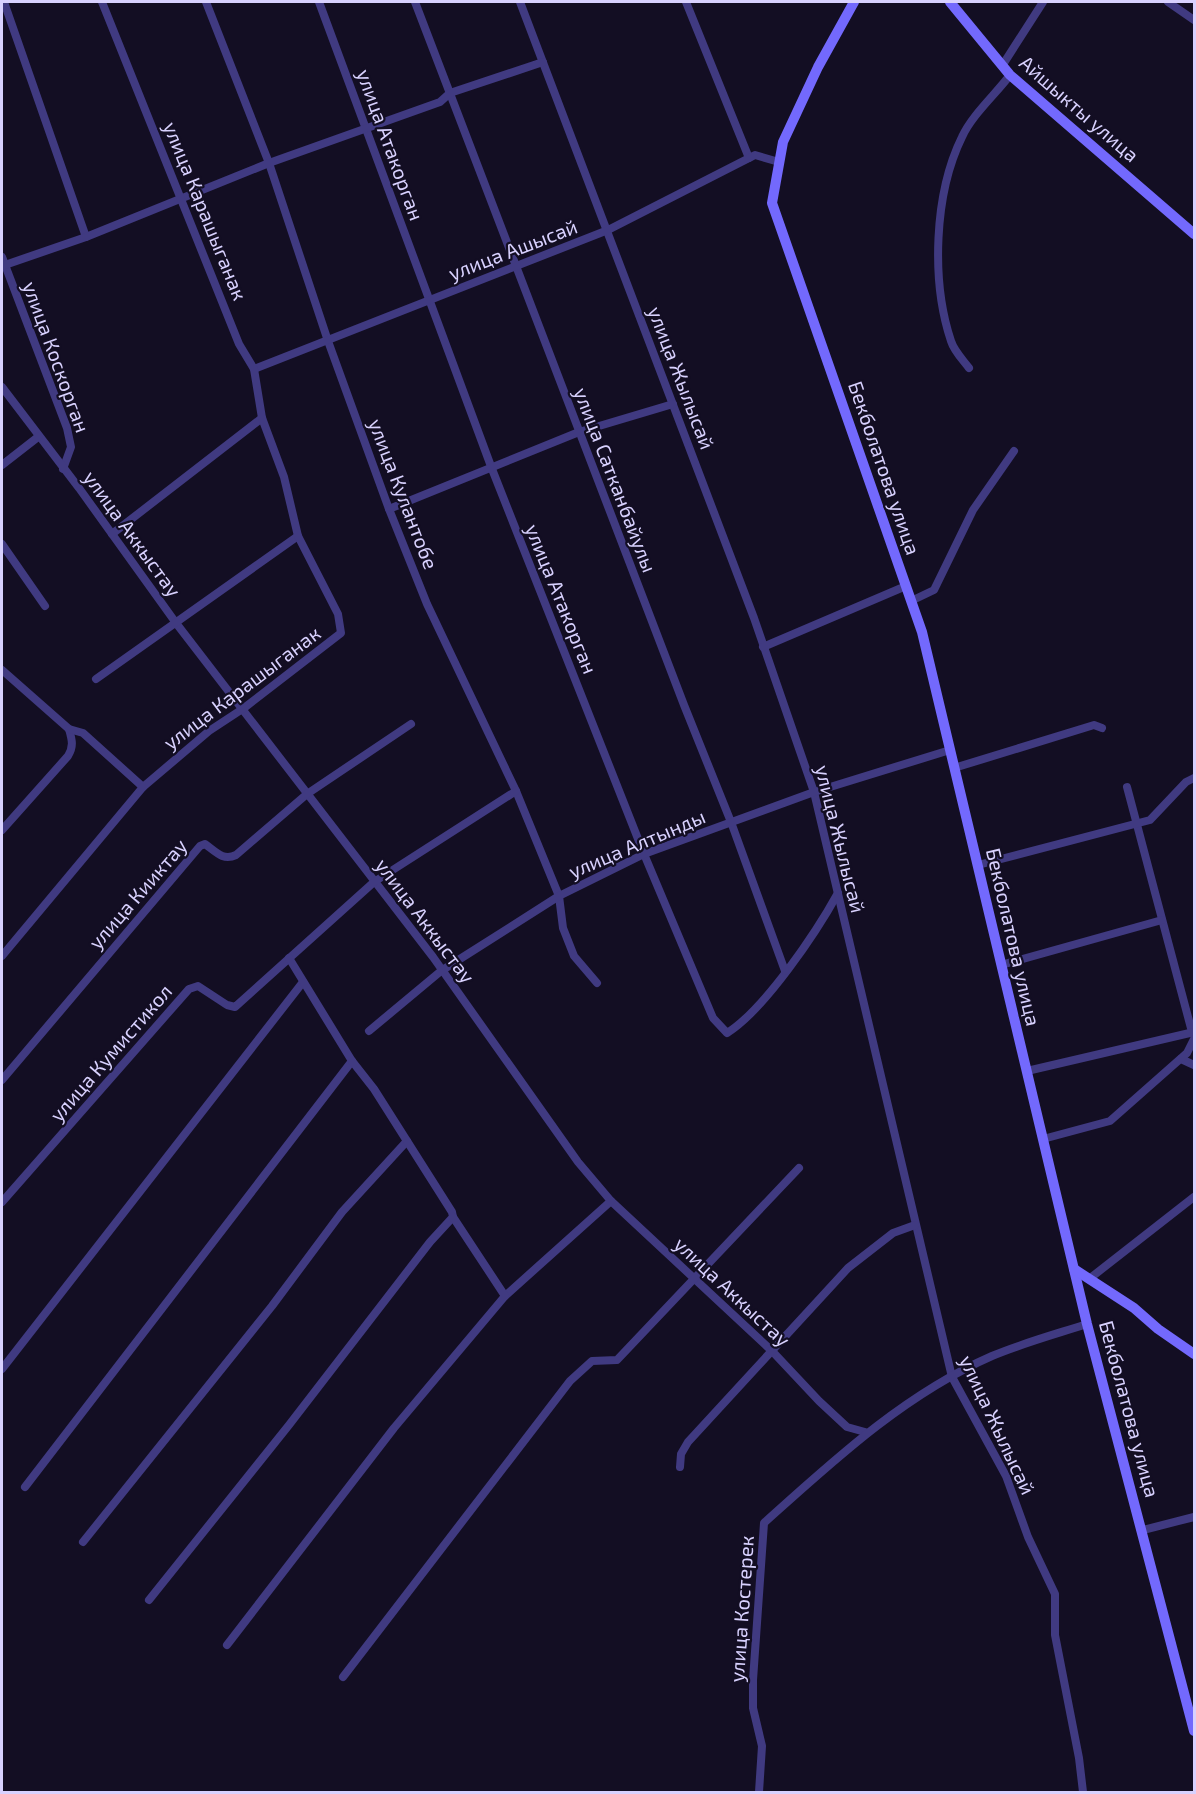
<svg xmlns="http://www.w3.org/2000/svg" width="1196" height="1794" font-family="'Exo 2',sans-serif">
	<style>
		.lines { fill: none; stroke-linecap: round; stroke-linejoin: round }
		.street { stroke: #403a81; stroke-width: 8 }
		.secondary { stroke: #7369fd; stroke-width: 10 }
		.labels { text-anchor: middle; stroke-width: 4.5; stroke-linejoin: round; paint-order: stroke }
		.street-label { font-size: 20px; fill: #d8d1fe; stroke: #130e23 }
	</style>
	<rect width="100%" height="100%" fill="#130e23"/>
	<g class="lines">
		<g class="street">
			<path d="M4,2L86,237"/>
			<path d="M206,2L269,163L328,341L389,509L427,604L516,791L559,896L563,928L574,956L597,983"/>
			<path d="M319,2L492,469L644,854L713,1018L727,1033C764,1010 816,933 838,893"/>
			<path d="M415,2L684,705L731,822L785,971"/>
			<path d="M520,2L754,618L814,792L952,1377L1006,1476L1028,1537L1055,1594V1635L1079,1758L1083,1792"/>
			<path d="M686,2L749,158"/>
			<path d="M1168,2L1194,20"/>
			<path d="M1002,66L1043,2"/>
			<path d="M2,257L67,428L71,447L63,469"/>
			<path d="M2,266L86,237L269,163L440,102L450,93L543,62"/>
			<path d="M969,368C963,360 954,351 951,341C931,281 934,194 962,137C972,115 995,95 1010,75"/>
			<path d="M254,369L608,230L755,155L779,162"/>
			<path d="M2,387L79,488L176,623L433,957L578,1162L611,1201L772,1351L819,1401L847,1427L865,1432"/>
			<path d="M2,465L38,437"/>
			<path d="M389,509L579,432L673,404"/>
			<path d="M112,534L262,418"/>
			<path d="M2,544L45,606"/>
			<path d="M911,601L934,590L973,510L1014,451"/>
			<path d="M763,647L906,586"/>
			<path d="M2,670L69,729C72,740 74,746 68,756L2,830"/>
			<path d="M96,679L298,536"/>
			<path d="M69,729L83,733L143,787"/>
			<path d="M954,768L1094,725L1102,728"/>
			<path d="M1127,787L1192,1032"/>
			<path d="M978,865L1150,820L1186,782L1194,778"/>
			<path d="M2,956L143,787L209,731L244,708L341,633L338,614L298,536L284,477L262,418L254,369L239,344L102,2"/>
			<path d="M1001,965L1162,920"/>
			<path d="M369,1031L441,971L559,896L644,854L814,792L950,750"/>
			<path d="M1181,1059L1194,1065"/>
			<path d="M1027,1071L1194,1032"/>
			<path d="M2,1080L200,846L205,844C216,852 223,861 236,855L307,794L411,724"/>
			<path d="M1043,1139L1110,1121L1187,1053L1194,1039"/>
			<path d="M2,1202L189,989L198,986L227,1005L235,1007L374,882L516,791"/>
			<path d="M1089,1279L1194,1197"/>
			<path d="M505,1296L611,1201"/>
			<path d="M2,1369L303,982"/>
			<path d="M680,1467L681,1454L688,1442L848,1268L893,1233L915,1225"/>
			<path d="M25,1487L352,1061"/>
			<path d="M1143,1530L1194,1517"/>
			<path d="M83,1542L272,1306L342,1212L407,1141"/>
			<path d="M149,1600L289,1425L430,1242L453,1217L452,1212L374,1089L352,1061L289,958"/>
			<path d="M227,1645L394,1428L505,1296L453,1217"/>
			<path d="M343,1677L570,1381L592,1361L617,1360L799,1168"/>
			<path d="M759,1792L762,1746L753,1708V1680L764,1523C834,1460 905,1394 992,1356C1023,1343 1056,1334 1087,1324"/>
		</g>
		<g class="secondary">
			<path d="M854,2L818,67L783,142L772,203L922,632L1087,1324L1194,1731"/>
			<path d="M950,2L1010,75L1194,234"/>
			<path d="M1074,1269L1134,1308L1158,1329L1194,1354"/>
		</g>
	</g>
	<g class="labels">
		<g class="street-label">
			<text transform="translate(1079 109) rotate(41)" y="7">Айшыкты улица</text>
			<text transform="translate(390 145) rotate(70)" y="7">улица Атакорган</text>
			<text transform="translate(205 211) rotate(68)" y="7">улица Карашыганак</text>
			<text transform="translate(513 250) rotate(-21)" y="7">улица Ашысай</text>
			<text transform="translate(56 357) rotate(70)" y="7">улица Коскорган</text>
			<text transform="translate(681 378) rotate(69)" y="7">улица Жылысай</text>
			<text transform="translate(884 468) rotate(71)" y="7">Бекболатова улица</text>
			<text transform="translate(615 480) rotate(69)" y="7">улица Сатканбайулы</text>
			<text transform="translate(403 494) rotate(69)" y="7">улица Кулантобе</text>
			<text transform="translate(132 534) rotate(54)" y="7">улица Аккыстау</text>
			<text transform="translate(561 599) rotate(68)" y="7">улица Атакорган</text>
			<text transform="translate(242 688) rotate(-37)" y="7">улица Карашыганак</text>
			<text transform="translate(840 839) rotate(76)" y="7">улица Жылысай</text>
			<text transform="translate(637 844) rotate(-23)" y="7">улица Алтынды</text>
			<text transform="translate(138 894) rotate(-49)" y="7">улица Кииктау</text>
			<text transform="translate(425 921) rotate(53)" y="7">улица Аккыстау</text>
			<text transform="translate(1013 937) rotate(77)" y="7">Бекболатова улица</text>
			<text transform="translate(111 1053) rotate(-49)" y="7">улица Кумистикол</text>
			<text transform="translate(732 1292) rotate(43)" y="7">улица Аккыстау</text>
			<text transform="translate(1129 1409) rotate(75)" y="7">Бекболатова улица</text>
			<text transform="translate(997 1425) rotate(65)" y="7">улица Жылысай</text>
			<text transform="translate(742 1609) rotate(-86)" y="7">улица Костерек</text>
		</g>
	</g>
	<rect width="1196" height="1794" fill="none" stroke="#d8d1fe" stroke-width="6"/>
</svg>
